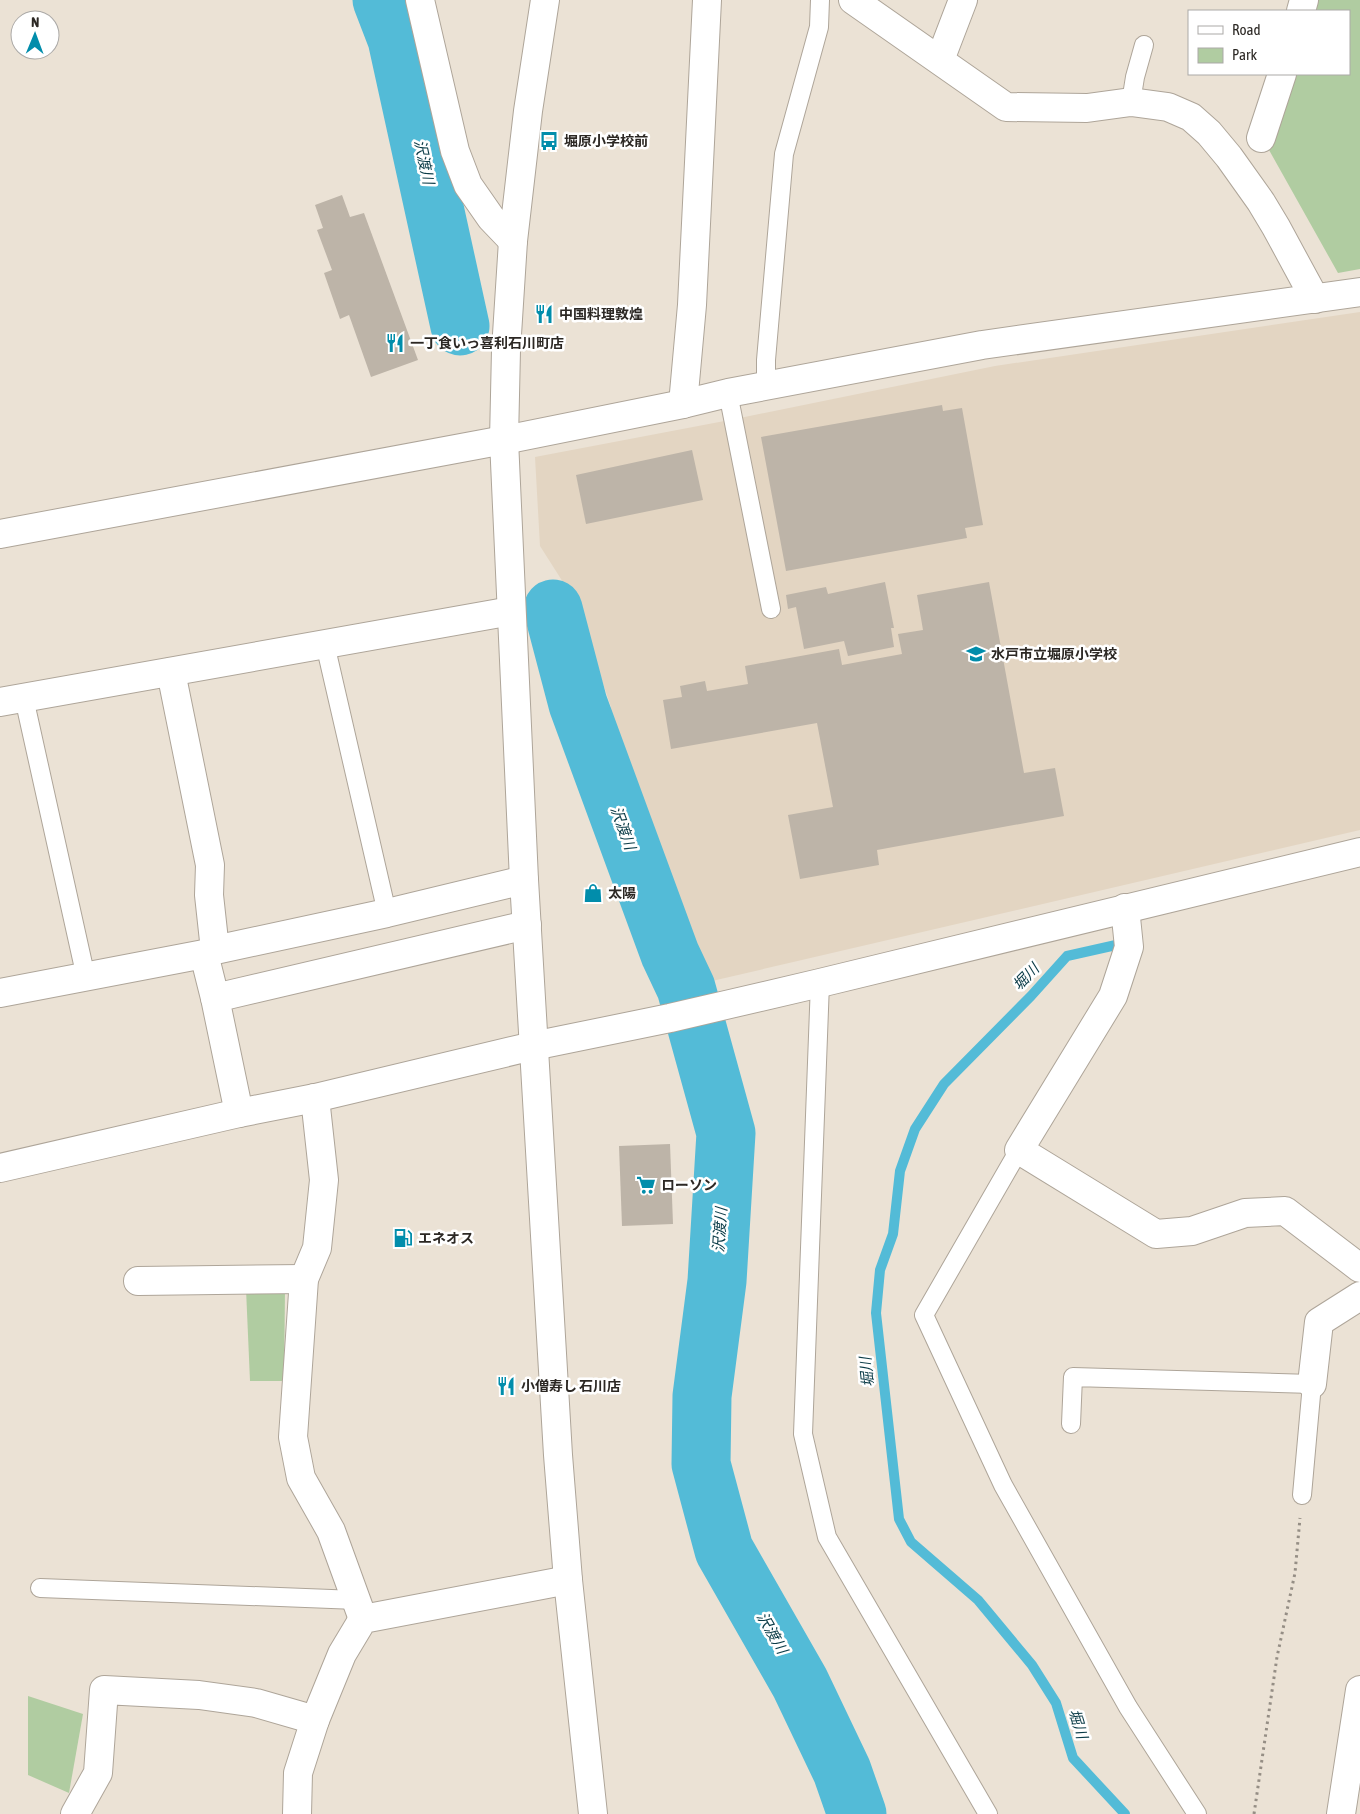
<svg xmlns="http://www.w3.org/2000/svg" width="1360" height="1814" font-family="'Asap Condensed','Noto Sans JP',sans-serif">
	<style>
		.built { fill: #e3d5c2 }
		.green { fill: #b0cca1 }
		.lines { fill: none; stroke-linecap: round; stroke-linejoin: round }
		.stream { stroke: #53bbd7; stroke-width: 10 }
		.river { stroke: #53bbd7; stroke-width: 59 }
		.building { fill: #bdb4a8 }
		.lane-casing { stroke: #aea599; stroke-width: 20 }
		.street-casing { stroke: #aea599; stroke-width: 30 }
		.secondary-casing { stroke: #aea599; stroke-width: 30 }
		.path { stroke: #958e85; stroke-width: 3; stroke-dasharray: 2.5 4; stroke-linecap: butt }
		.lane { stroke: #fff; stroke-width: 18 }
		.street { stroke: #fff; stroke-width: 28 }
		.secondary { stroke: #fff; stroke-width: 28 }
		.labels { text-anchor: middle; stroke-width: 5; stroke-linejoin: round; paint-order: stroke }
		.poi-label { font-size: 14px; font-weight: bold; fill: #2c2824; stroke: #fff; text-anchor: start }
		.water-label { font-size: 15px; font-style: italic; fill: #0a3b47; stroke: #fff }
	</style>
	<rect width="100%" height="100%" fill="#ebe2d5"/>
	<path class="built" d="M1360,312V830L712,981L696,943L680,946L602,712L611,707L575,601L540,546L535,457L735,419L995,366Z"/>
	<g class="green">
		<path d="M1314,0H1360V269L1338,273L1269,150L1292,74H1349V11H1311Z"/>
		<path d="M246,1289H285L284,1381H250Z"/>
		<path d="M28,1696L83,1714L69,1793L28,1775Z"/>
	</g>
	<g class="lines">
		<path class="stream" d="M1116,945L1067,956L1031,996L944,1084L915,1129L900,1171L893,1234L880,1270L876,1313L899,1519L911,1542L978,1600L1032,1665L1056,1703L1073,1758L1125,1814"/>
		<g class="river">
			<path d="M382,0L397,39L460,326"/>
			<path d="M553,609L578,704L670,954L686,988L726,1133L717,1281L702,1396L701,1464L724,1550L800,1683L842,1771L857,1814"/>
		</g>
	</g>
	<g class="building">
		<path d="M342,195L350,217L364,213L418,360L371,377L349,315L340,319L324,273L332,270L317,230L323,228L315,205Z"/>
		<path d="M942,405L943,411L962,408L983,525L965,528L967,538L786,571L761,437Z"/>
		<path d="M692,450L703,500L586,524L576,475Z"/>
		<path d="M885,582L894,628H891L894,647L848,656L844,641L804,649L796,607L788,609L786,595L826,587L828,594Z"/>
		<path d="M989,582L1024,773L1055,768L1064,816L877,850L879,865L800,879L788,815L833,807L817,723L671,749L663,700L682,697L680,686L705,681L707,691L748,684L745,666L839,649L842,665L902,654L898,634L923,630L917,595Z"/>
		<path d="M670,1144L673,1224L622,1226L619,1146Z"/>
	</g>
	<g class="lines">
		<g class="lane-casing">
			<g id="lane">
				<path d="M1131,102L1135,77L1144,45"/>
				<path d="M766,387V360L784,154L819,27L820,0"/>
				<path d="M728,393L771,609"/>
				<path d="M325,644L387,913"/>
				<path d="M24,698L83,964"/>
				<path d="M820,983L803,1434L827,1537L988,1814"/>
				<path d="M1019,1150L924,1315L1003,1485L1128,1707L1197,1814"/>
				<path d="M1071,1424L1073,1377L1312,1384L1302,1495"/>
				<path d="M40,1588L357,1600"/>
			</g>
		</g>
		<g class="street-casing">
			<g id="street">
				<path d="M853,0L1006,107L1087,108L1131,102L1168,107L1191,117L1209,133L1229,157L1261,202L1276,227L1315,299"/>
				<path d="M1301,11L1304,0"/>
				<path d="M940,60L963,0"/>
				<path d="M1261,138L1282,74"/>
				<path d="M683,404L692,305L707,0"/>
				<path d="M0,534L504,440"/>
				<path d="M171,672L210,865L209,895L215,950"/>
				<path d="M0,702L511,611"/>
				<path d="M1125,908L1129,947L1113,996L1019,1150L1156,1234L1192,1231L1245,1213L1285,1211L1360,1268"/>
				<path d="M204,954L215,998L239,1113"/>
				<path d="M0,993L204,954L215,950L387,913L524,880"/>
				<path d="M215,998L527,925"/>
				<path d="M315,1098L324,1180L317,1248L304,1279L293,1437L301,1478L331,1531L363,1619"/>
				<path d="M138,1281L304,1279"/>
				<path d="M1312,1384L1319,1322L1360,1296"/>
				<path d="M75,1814L98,1773L104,1690L199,1695L256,1703L315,1720"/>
				<path d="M297,1814L298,1773L315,1720L342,1654L363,1619L568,1580"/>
				<path d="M1341,1814L1360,1690"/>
			</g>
		</g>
		<g class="secondary-casing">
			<g id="secondary">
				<path d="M420,0L455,151L468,185L491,218L513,241"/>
				<path d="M545,0L528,111L513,241L506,350L504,440L524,880L558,1455L568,1580L593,1814"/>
				<path d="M504,440L683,404L728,393L982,345L1360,292"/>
				<path d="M0,1168L239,1113L315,1098L533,1046L670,1018L820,983L1360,852"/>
			</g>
		</g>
		<path class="path" d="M1254,1814L1277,1657L1295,1573L1300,1518"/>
		<use href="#lane" class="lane"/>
		<use href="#street" class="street"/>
		<use href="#secondary" class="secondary"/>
	</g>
	<defs>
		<g id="bus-bare" transform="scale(1.5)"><path d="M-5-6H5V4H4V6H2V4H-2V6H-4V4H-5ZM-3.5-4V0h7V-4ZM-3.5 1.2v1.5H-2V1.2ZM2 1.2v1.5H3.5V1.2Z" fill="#018dab" stroke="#fff" stroke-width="2.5" paint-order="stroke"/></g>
		<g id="restaurant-bare" transform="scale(1.5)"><path d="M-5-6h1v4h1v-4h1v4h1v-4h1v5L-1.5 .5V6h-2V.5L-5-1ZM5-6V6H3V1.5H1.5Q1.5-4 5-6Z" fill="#018dab" stroke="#fff" stroke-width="2.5" paint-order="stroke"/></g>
		<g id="school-bare" transform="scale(1.5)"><path d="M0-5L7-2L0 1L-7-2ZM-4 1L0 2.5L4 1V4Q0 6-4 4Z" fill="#018dab" stroke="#fff" stroke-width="2.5" paint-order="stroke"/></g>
		<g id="shop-bare" transform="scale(1.5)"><path d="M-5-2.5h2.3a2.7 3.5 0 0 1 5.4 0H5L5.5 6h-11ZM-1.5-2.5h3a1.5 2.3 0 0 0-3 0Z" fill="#018dab" stroke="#fff" stroke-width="2.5" paint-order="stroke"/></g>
		<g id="supermarket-bare" transform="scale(1.5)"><path d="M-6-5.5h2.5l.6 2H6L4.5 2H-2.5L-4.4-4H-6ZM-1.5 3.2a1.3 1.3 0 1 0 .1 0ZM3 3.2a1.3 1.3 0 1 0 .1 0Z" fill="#018dab" stroke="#fff" stroke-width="2.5" paint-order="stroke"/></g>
		<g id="fuel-bare" transform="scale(1.5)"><path d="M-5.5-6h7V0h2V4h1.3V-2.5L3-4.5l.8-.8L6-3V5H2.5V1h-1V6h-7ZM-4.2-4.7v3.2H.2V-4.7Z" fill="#018dab" stroke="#fff" stroke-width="2.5" paint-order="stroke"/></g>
	</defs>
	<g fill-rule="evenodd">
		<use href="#bus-bare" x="549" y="141"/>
		<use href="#restaurant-bare" x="544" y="314"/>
		<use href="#restaurant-bare" x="395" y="343"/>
		<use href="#school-bare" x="976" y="654"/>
		<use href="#shop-bare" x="593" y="893"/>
		<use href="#supermarket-bare" x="646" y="1185"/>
		<use href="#fuel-bare" x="403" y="1238"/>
		<use href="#restaurant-bare" x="506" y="1386"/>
	</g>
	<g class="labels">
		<g class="poi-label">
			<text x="564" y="146">堀原小学校前</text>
			<text x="559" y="319">中国料理敦煌</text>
			<text x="410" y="348">一丁食いっ喜利石川町店</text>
			<text x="991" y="659">水戸市立堀原小学校</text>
			<text x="608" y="898">太陽</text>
			<text x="661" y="1190">ローソン</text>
			<text x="418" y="1243">エネオス</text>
			<text x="521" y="1391">小僧寿し 石川店</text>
		</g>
		<g class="water-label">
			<text transform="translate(424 162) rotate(78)" y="5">沢渡川</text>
			<text transform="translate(623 828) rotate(70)" y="5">沢渡川</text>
			<text transform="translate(1026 977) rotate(-46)" y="5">堀川</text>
			<text transform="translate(720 1230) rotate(-86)" y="5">沢渡川</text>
			<text transform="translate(867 1372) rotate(-96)" y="5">堀川</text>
			<text transform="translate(772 1633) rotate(60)" y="5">沢渡川</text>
			<text transform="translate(1078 1724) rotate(73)" y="5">堀川</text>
		</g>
	</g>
	<rect x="1188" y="10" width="162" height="65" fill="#ffffff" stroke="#aba9a7"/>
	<rect x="1198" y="26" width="25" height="8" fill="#ffffff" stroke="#aba9a7"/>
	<text x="1232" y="35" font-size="15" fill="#2c2824">Road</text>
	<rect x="1198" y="48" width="25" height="15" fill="#b0cca1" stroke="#aba9a7"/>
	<text x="1232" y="60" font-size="15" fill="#2c2824">Park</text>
	<g transform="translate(35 35) rotate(1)"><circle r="24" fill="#ffffff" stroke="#aba9a7"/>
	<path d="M0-4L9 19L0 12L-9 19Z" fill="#018dab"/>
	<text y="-8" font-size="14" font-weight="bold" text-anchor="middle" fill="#2c2824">N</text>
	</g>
</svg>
